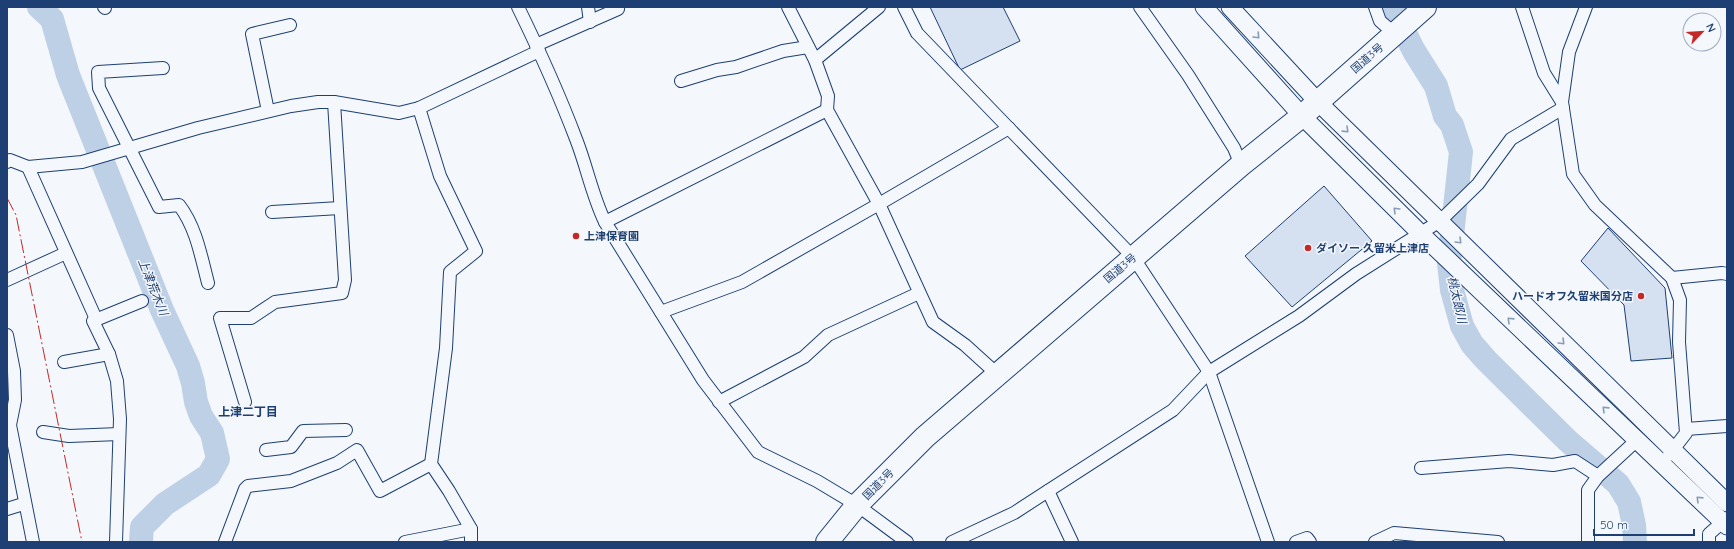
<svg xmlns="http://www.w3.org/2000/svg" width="1734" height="549" font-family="Quicksand,'Noto Sans JP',sans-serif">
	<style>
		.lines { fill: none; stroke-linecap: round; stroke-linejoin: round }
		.river { stroke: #bed0e5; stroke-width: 24 }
		.building { fill: #d5e0f0; stroke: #1d3f73 }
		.street-casing { stroke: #1d3f73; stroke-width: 14 }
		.secondary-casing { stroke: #1d3f73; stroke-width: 19 }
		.highway-casing { stroke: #1d3f73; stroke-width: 24 }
		.street { stroke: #f4f7fb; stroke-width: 12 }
		.secondary { stroke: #f4f7fb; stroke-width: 17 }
		.highway { stroke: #f4f7fb; stroke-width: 22 }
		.power { stroke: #c62828; stroke-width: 1; stroke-dasharray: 14 3 2 3; stroke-linecap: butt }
		.oneway { stroke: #889bb7 }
		.poi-dot { fill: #c62828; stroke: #f4f7fb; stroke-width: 1.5 }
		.labels { text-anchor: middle; stroke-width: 3; stroke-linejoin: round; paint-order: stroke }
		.street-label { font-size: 11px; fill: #1d3f73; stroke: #f4f7fb }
		.poi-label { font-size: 11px; font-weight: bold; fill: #1d3f73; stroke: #f4f7fb; text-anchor: start }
		.water-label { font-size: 12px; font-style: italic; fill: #1d3f73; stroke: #f4f7fb }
		.neighbourhood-label { font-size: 12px; font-weight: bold; fill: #1d3f73; stroke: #f4f7fb }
	</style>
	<rect width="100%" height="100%" fill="#f4f7fb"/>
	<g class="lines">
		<g class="river">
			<path d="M39,7L52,19L68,75L162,310L188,366L193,383L196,402L201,416L212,433L218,459L209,475L165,504L142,527L141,542"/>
			<path d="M1392,7L1414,51L1436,86L1445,116L1452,125L1461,152L1449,263L1452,290L1462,326L1472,344L1486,360L1568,441L1618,484L1629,502L1634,525L1635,542"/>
		</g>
	</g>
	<g class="building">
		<path d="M930,7H1003L1020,41L960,70Z"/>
		<path d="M1324,186L1372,241L1292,307L1245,256Z"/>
		<path d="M1608,228L1665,288L1672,358L1631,361L1624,305L1581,261Z"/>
	</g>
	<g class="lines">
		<g class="street-casing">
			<g id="street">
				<path d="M104,7L105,8"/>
				<path d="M518,7C539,50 559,94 576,139C587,167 592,195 605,222L703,380L758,452L817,481L857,505L907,542"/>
				<path d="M588,7L590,22"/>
				<path d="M788,7L815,60L828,96L827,110L879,204L933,322L965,345L997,374"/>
				<path d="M904,7L917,33L1133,257L1209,372L1268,542"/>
				<path d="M1140,7L1188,75L1234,148L1241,165"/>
				<path d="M1375,7L1380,21L1395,34"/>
				<path d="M1522,7L1544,73L1562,102L1573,174L1595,205L1672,278L1680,300L1679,342L1686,433L1669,455"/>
				<path d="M536,45L618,9"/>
				<path d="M815,60L879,7"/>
				<path d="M163,68L98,72L99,88L159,207L179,205C196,227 201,256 208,283"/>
				<path d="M681,81L717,70L736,67L783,51L808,47"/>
				<path d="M1562,102L1569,52L1586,7"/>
				<path d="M419,108L440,176L476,251L450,272L446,348L431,464L449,491L471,529V542"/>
				<path d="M268,111L252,34L290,25"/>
				<path d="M7,162L10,160L28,167L82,162L198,128L291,106L318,102H334L399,113L419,108L539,51"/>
				<path d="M28,167L96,319"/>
				<path d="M272,212L340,208"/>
				<path d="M605,222L827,110"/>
				<path d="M1672,278L1722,273L1727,274"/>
				<path d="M7,280L66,253"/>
				<path d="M661,312L742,282L879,204L1009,128"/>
				<path d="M7,335L14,371L15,400L10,425L33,542"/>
				<path d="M64,362L109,354"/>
				<path d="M245,402L220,318H251L275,302L342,293L345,280L334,102"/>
				<path d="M719,402L804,357L828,335L919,293"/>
				<path d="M1686,429L1727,426"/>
				<path d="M43,432L69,436L119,434"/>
				<path d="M266,450L291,447L303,431L346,430"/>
				<path d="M1421,468L1509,461L1553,465L1575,461L1598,476"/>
				<path d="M1048,491L1072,542"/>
				<path d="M7,509L20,505"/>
				<path d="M116,542L120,419L117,381L109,354L93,321L142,301"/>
				<path d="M225,542L245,489L248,486L291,481L337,463L357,450L380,491L431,464"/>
				<path d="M405,542L471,529"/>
				<path d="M952,542L1014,513L1173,410L1209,372L1299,316L1356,274L1440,221L1478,184L1511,139L1563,108"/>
				<path d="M1296,542L1307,538L1310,542"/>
				<path d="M1375,542L1394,533L1498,542"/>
				<path d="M1588,542V490L1598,476L1637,440"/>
				<path d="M1709,542V534L1727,518"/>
			</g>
		</g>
		<g class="secondary-casing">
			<g id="secondary">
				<path d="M1204,7L1302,116L1420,233L1727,526"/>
				<path d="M1230,7L1317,101L1727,503"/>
			</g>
		</g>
		<g class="highway-casing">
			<path id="highway" d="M827,542L857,505L925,437L1241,165L1302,116L1425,7"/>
		</g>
		<use href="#street" class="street"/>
		<use href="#secondary" class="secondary"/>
		<use href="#highway" class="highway"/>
		<path class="power" d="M7,198L16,215L82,542"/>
	</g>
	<defs><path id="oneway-chevron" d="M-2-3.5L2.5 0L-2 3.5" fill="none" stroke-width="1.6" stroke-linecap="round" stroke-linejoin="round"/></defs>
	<g class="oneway">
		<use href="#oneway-chevron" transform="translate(1257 36) rotate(47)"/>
		<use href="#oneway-chevron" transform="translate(1346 130) rotate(44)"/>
		<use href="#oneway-chevron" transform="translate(1396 210) rotate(-135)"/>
		<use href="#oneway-chevron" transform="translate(1459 241) rotate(45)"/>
		<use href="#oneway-chevron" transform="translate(1510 320) rotate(-136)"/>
		<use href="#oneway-chevron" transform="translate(1562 342) rotate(45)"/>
		<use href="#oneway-chevron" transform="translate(1605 409) rotate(-136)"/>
		<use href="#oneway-chevron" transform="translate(1699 499) rotate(-136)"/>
	</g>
	<g class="poi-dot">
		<circle cx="576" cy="236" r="4"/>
		<circle cx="1308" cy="248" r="4"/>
		<circle cx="1641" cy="296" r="4"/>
	</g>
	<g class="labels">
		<g class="street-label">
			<text transform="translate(1367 58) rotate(-41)" y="4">国道3号</text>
			<text transform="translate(1120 268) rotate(-40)" y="4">国道3号</text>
			<text transform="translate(878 484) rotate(-45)" y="4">国道3号</text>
		</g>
		<g class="poi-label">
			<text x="584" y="240">上津保育園</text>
			<text x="1316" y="252">ダイソー 久留米上津店</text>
			<text x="1633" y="300" text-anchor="end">ハードオフ久留米国分店</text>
		</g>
		<g class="water-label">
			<text transform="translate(153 287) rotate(68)" y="4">上津荒木川</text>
			<text transform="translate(1457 300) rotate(77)" y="4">桃太郎川</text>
		</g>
		<g class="neighbourhood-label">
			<text x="248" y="416">上津二丁目</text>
		</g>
	</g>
	<rect width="1734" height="549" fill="none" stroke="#1d3f73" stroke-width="16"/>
	<g transform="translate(1702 32) rotate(65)"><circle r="19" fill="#f4f7fb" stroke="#9eadc5"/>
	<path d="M0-3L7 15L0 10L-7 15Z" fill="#c62828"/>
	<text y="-6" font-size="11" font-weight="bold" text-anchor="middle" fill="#1d3f73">N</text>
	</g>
	<path d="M1594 529v6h100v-6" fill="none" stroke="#1d3f73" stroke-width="2"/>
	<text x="1600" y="529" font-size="12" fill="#1d3f73" stroke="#f4f7fb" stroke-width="3" paint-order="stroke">50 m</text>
</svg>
